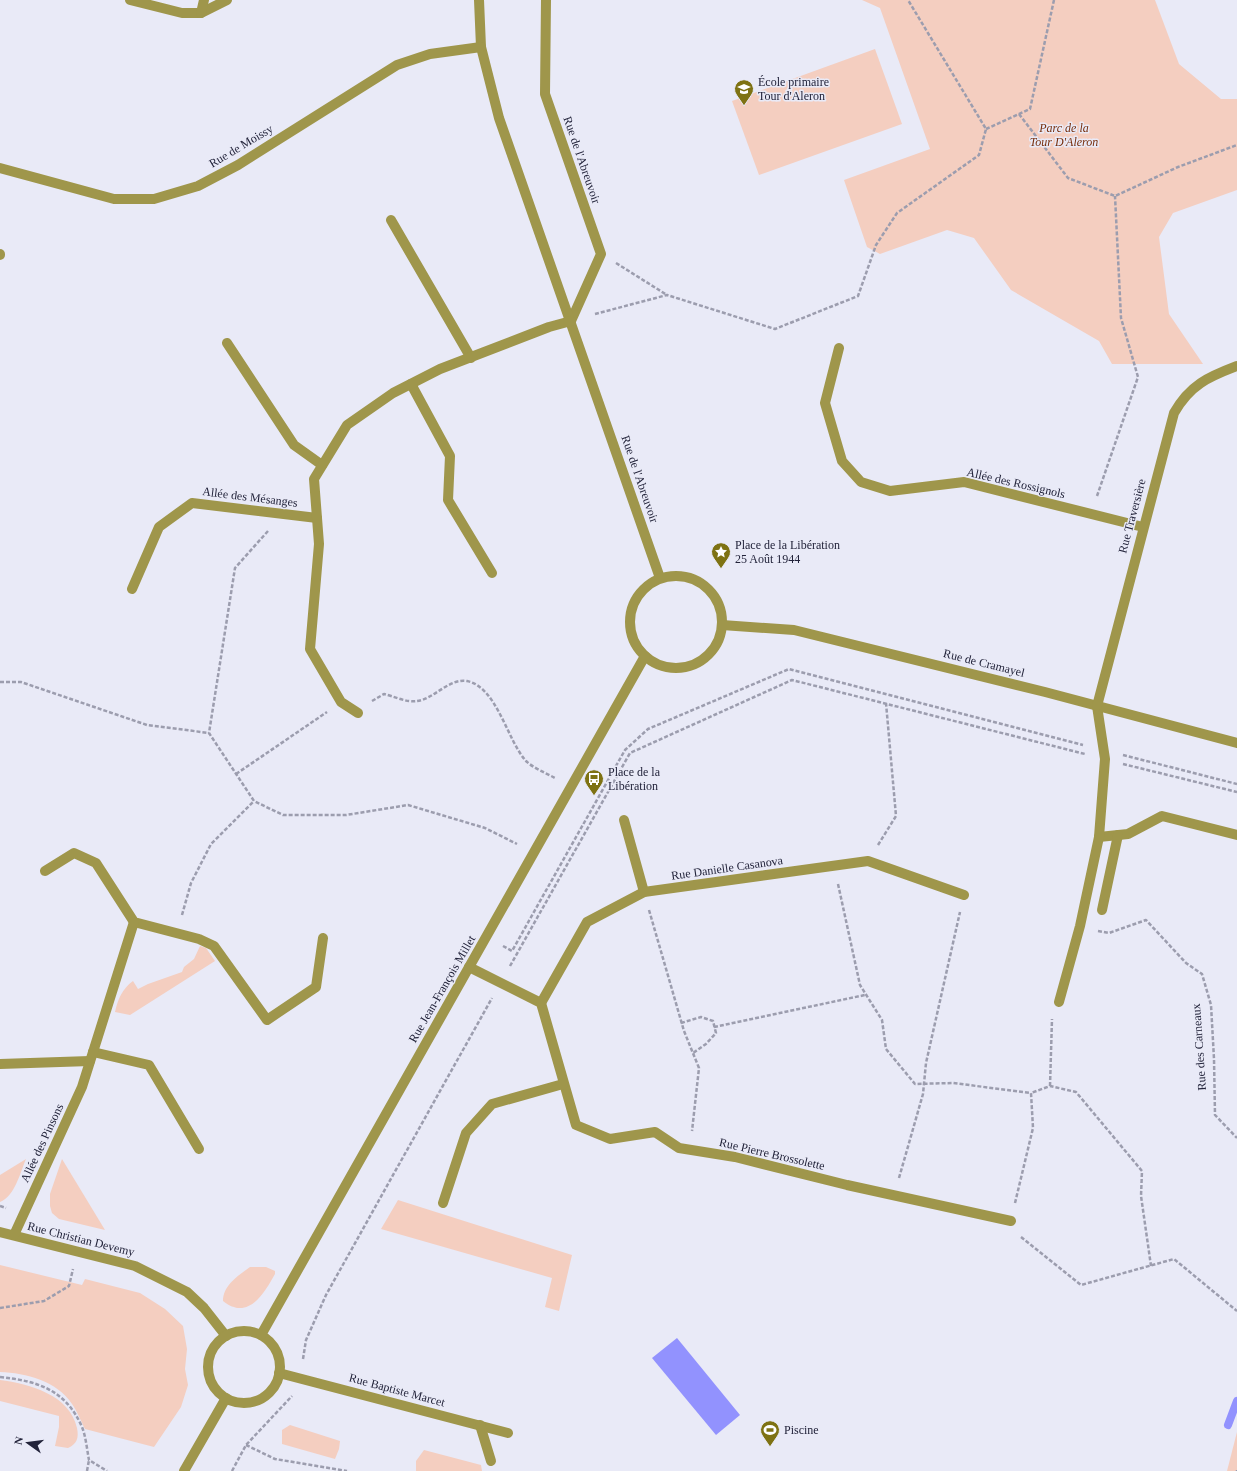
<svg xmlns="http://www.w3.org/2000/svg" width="1237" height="1471" font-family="Georgia,serif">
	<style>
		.green { fill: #f4cec0 }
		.water { fill: #9292fe }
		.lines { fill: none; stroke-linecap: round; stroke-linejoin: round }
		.stream { stroke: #9292fe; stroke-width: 8 }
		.path { stroke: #9c9dae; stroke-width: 2.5; stroke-dasharray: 4 2; stroke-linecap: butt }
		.service { stroke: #9f964b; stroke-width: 10 }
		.minor { stroke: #9f964b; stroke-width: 10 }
		.labels { text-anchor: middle; stroke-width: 3; stroke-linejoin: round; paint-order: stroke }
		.poi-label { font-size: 12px; fill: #22233a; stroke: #e9eaf7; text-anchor: start }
		.park-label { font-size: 12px; font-style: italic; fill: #772e0c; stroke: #e9eaf7 }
		.street-label { font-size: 12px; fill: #22233a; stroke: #e9eaf7 }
	</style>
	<rect width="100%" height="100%" fill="#e9eaf7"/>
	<g class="green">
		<path d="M862,0H1155L1179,64L1221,99H1237V190L1173,213L1159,237L1169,314L1203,364H1112L1099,341L1011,290L974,238L947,230L880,254L867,247L844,180L930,149L880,8Z"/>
		<path d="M875,49L902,124L759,175L732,101Z"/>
		<path d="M200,946L206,948L215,961L130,1015L115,1012C118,999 122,989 133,981L138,989L148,984L182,972L184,967L194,959Z"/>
		<path d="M26,1159C20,1173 15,1196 0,1202V1175Z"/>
		<path d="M62,1159L105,1230L59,1219L52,1213L50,1206V1194Z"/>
		<path d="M398,1200L572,1255L559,1311L545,1307L552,1278L381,1229Z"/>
		<path d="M0,1265L82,1285L85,1279L140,1293L165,1309L183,1326L187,1349L185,1369L188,1385L181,1407L154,1447L85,1429C81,1421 77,1411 72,1404C57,1381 26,1373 0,1372Z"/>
		<path d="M250,1267H266L275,1271V1274C264,1294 248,1321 223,1301C223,1285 239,1275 250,1267Z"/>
		<path d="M0,1380C30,1384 70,1395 77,1428C79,1438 77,1444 68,1448L55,1446L59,1427V1416L0,1401Z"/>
		<path d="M290,1425L340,1441L339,1449L335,1459L282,1444V1430Z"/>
		<path d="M1237,1432V1471H1227Z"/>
		<path d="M424,1450L481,1465L482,1471H416V1461Z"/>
	</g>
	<path class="water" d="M677,1338L740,1415L716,1435L652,1358Z"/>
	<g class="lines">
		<path class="stream" d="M1228,1425L1237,1401"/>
		<g class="path">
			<path d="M1019,114L1068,178L1115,196L1178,167L1237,145"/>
			<path d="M986,129L1030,109L1054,0"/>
			<path d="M616,263L667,295"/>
			<path d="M595,314L667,295L775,329L858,296L876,245L897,213L979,155L986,129L908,0"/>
			<path d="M1097,496L1138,377L1121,318L1115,196"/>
			<path d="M268,531L235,568L209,733L254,801L283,815H346L408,805L485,828L517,844"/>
			<path d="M0,682H21L147,725L209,733"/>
			<path d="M372,701L384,694C393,696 407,703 417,701C434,699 449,678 467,681C497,687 507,740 526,761C533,768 546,773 555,778"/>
			<path d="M1123,755L1237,784"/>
			<path d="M1123,764L1237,792"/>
			<path d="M236,774L327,712"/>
			<path d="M878,845L896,816L886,703"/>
			<path d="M838,884L860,985L882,1020L886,1049L915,1084L953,1083L1031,1093"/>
			<path d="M649,910L684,1031L699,1068L692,1131"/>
			<path d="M182,915L191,883L211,844L254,801"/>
			<path d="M1098,931L1109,933L1146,920L1186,963L1202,974L1211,1005L1214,1059L1215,1115L1237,1138"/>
			<path d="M503,946L512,951L625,750L648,729L789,669L1083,745"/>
			<path d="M510,966L630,753L792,680L1085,754"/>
			<path d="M681,1023L701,1017L713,1021L716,1033L706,1044L693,1053"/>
			<path d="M714,1027L865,995"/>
			<path d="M1050,1086L1052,1019"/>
			<path d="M899,1178L923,1094L926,1063L960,912"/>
			<path d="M1015,1203L1033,1128L1031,1093L1050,1086L1076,1092L1142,1171L1141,1196L1151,1266"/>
			<path d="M0,1206L6,1208"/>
			<path d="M1021,1237L1081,1285L1174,1259L1237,1311"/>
			<path d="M0,1308L44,1301L69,1286L73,1269"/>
			<path d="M303,1359L306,1340L326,1295L492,998"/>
			<path d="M0,1377C38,1381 66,1390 82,1427C86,1437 87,1450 89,1460L107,1471"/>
			<path d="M246,1445L275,1459L347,1471"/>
			<path d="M87,1471L89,1460"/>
			<path d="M232,1471L246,1445L292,1396"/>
			<path d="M1237,1471V1470"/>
		</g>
		<g class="service">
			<path d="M546,0L545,94L601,254L571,321"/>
			<path d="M624,820L644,892"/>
			<path d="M1099,837L1128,834L1162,816L1237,835"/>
			<path d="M1102,910L1118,835"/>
			<path d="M1059,1002L1080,926L1099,837L1105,759L1097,706"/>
			<path d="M93,1052L149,1065L199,1149"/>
			<path d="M279,1373L508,1433"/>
			<path d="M480,1425L491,1461"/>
		</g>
		<g class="minor">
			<path d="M130,0L182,13H201L227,0"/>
			<path d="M479,0L481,47L499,118L660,578"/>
			<path d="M201,13L204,0"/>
			<path d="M0,168L114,199H154L198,186L238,165L397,65L430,54L481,47"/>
			<path d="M391,220L471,358"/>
			<path d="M0,254V255"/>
			<path d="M227,343L294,445L322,465"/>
			<path d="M839,348L825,403L842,461L861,482L890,491L964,482L1143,527"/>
			<path d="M411,384L450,456L448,500L492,573"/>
			<circle cx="676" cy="622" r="46"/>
			<path d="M132,589L159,527L192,503L317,518"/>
			<path d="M722,625L794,630L1045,692L1237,743"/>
			<path d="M1097,706L1174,413C1190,385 1208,377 1237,366"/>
			<path d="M358,713L341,702L310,649L319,544L314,479L347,425L393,393L440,369L549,327L571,321"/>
			<path d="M45,871L74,853L96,863L134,922L199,939L214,946L267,1020L316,987L323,938"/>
			<path d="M469,967L541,1003L576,1125L610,1139L655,1132L679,1148L735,1157L847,1185L1011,1221"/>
			<path d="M541,1003L587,922L644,892L868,861L964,895"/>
			<path d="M0,1064L90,1061"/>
			<path d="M443,1203L466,1133L492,1104L563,1084"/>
			<path d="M0,1232L135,1266L187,1292L204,1308L226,1336"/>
			<path d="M14,1235L82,1087L134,922"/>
			<circle cx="244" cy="1367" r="36"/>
			<path d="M261,1335L645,656"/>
			<path d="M184,1471L226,1398"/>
		</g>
	</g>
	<defs>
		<g id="school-pin" transform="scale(1)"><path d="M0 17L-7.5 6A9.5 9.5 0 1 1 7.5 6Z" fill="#7e7213" stroke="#e9eaf7"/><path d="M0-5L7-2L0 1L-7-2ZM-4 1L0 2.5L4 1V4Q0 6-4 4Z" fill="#fff"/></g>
		<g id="sight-pin" transform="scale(1)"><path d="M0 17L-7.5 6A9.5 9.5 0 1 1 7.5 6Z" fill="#7e7213" stroke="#e9eaf7"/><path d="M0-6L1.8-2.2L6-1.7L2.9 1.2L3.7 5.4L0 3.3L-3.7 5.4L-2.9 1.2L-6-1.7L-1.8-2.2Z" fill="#fff"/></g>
		<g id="bus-pin" transform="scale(1)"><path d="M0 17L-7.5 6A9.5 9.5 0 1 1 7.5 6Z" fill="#7e7213" stroke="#e9eaf7"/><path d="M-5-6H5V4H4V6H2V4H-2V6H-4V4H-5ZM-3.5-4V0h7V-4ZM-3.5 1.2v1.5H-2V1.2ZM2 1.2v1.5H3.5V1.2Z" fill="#fff"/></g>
		<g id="stadium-pin" transform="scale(1)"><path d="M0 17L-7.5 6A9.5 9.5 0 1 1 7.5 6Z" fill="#7e7213" stroke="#e9eaf7"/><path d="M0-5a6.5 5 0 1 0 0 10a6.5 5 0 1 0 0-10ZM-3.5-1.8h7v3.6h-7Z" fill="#fff"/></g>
	</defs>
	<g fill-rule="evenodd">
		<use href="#school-pin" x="744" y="89"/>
		<use href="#sight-pin" x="721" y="552"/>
		<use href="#bus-pin" x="594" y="779"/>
		<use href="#stadium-pin" x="770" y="1430"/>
	</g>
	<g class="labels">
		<g class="poi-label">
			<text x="758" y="86">École primaire<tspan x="758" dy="14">Tour d'Aleron</tspan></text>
			<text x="735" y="549">Place de la Libération<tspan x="735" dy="14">25 Août 1944</tspan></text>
			<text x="608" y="776">Place de la<tspan x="608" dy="14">Libération</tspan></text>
			<text x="784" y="1434">Piscine</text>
		</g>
		<g class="park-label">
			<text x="1064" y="132">Parc de la<tspan x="1064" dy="14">Tour D'Aleron</tspan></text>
		</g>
		<g class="street-label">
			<text transform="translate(241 146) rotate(-31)" y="4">Rue de Moissy</text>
			<text transform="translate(582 160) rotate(71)" y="4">Rue de l'Abreuvoir</text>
			<text transform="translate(640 479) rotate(71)" y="4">Rue de l'Abreuvoir</text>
			<text transform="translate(1016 483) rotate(13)" y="4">Allée des Rossignols</text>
			<text transform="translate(250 497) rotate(7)" y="4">Allée des Mésanges</text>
			<text transform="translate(1132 516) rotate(-75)" y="4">Rue Traversière</text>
			<text transform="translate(984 663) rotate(14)" y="4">Rue de Cramayel</text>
			<text transform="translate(727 868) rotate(-8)" y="4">Rue Danielle Casanova</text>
			<text transform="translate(442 989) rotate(-60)" y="4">Rue Jean-François Millet</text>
			<text transform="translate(1199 1047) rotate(-94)" y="4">Rue des Carneaux</text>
			<text transform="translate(42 1143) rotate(-65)" y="4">Allée des Pinsons</text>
			<text transform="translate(772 1154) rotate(13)" y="4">Rue Pierre Brossolette</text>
			<text transform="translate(81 1239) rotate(14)" y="4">Rue Christian Devemy</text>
			<text transform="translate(397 1390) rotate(15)" y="4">Rue Baptiste Marcet</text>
		</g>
	</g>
	<g transform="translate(28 1443) rotate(284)" stroke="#e9eaf7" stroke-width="3" paint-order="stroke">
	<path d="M0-3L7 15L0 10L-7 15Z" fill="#22233a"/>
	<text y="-6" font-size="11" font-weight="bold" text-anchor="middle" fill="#22233a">N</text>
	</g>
</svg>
